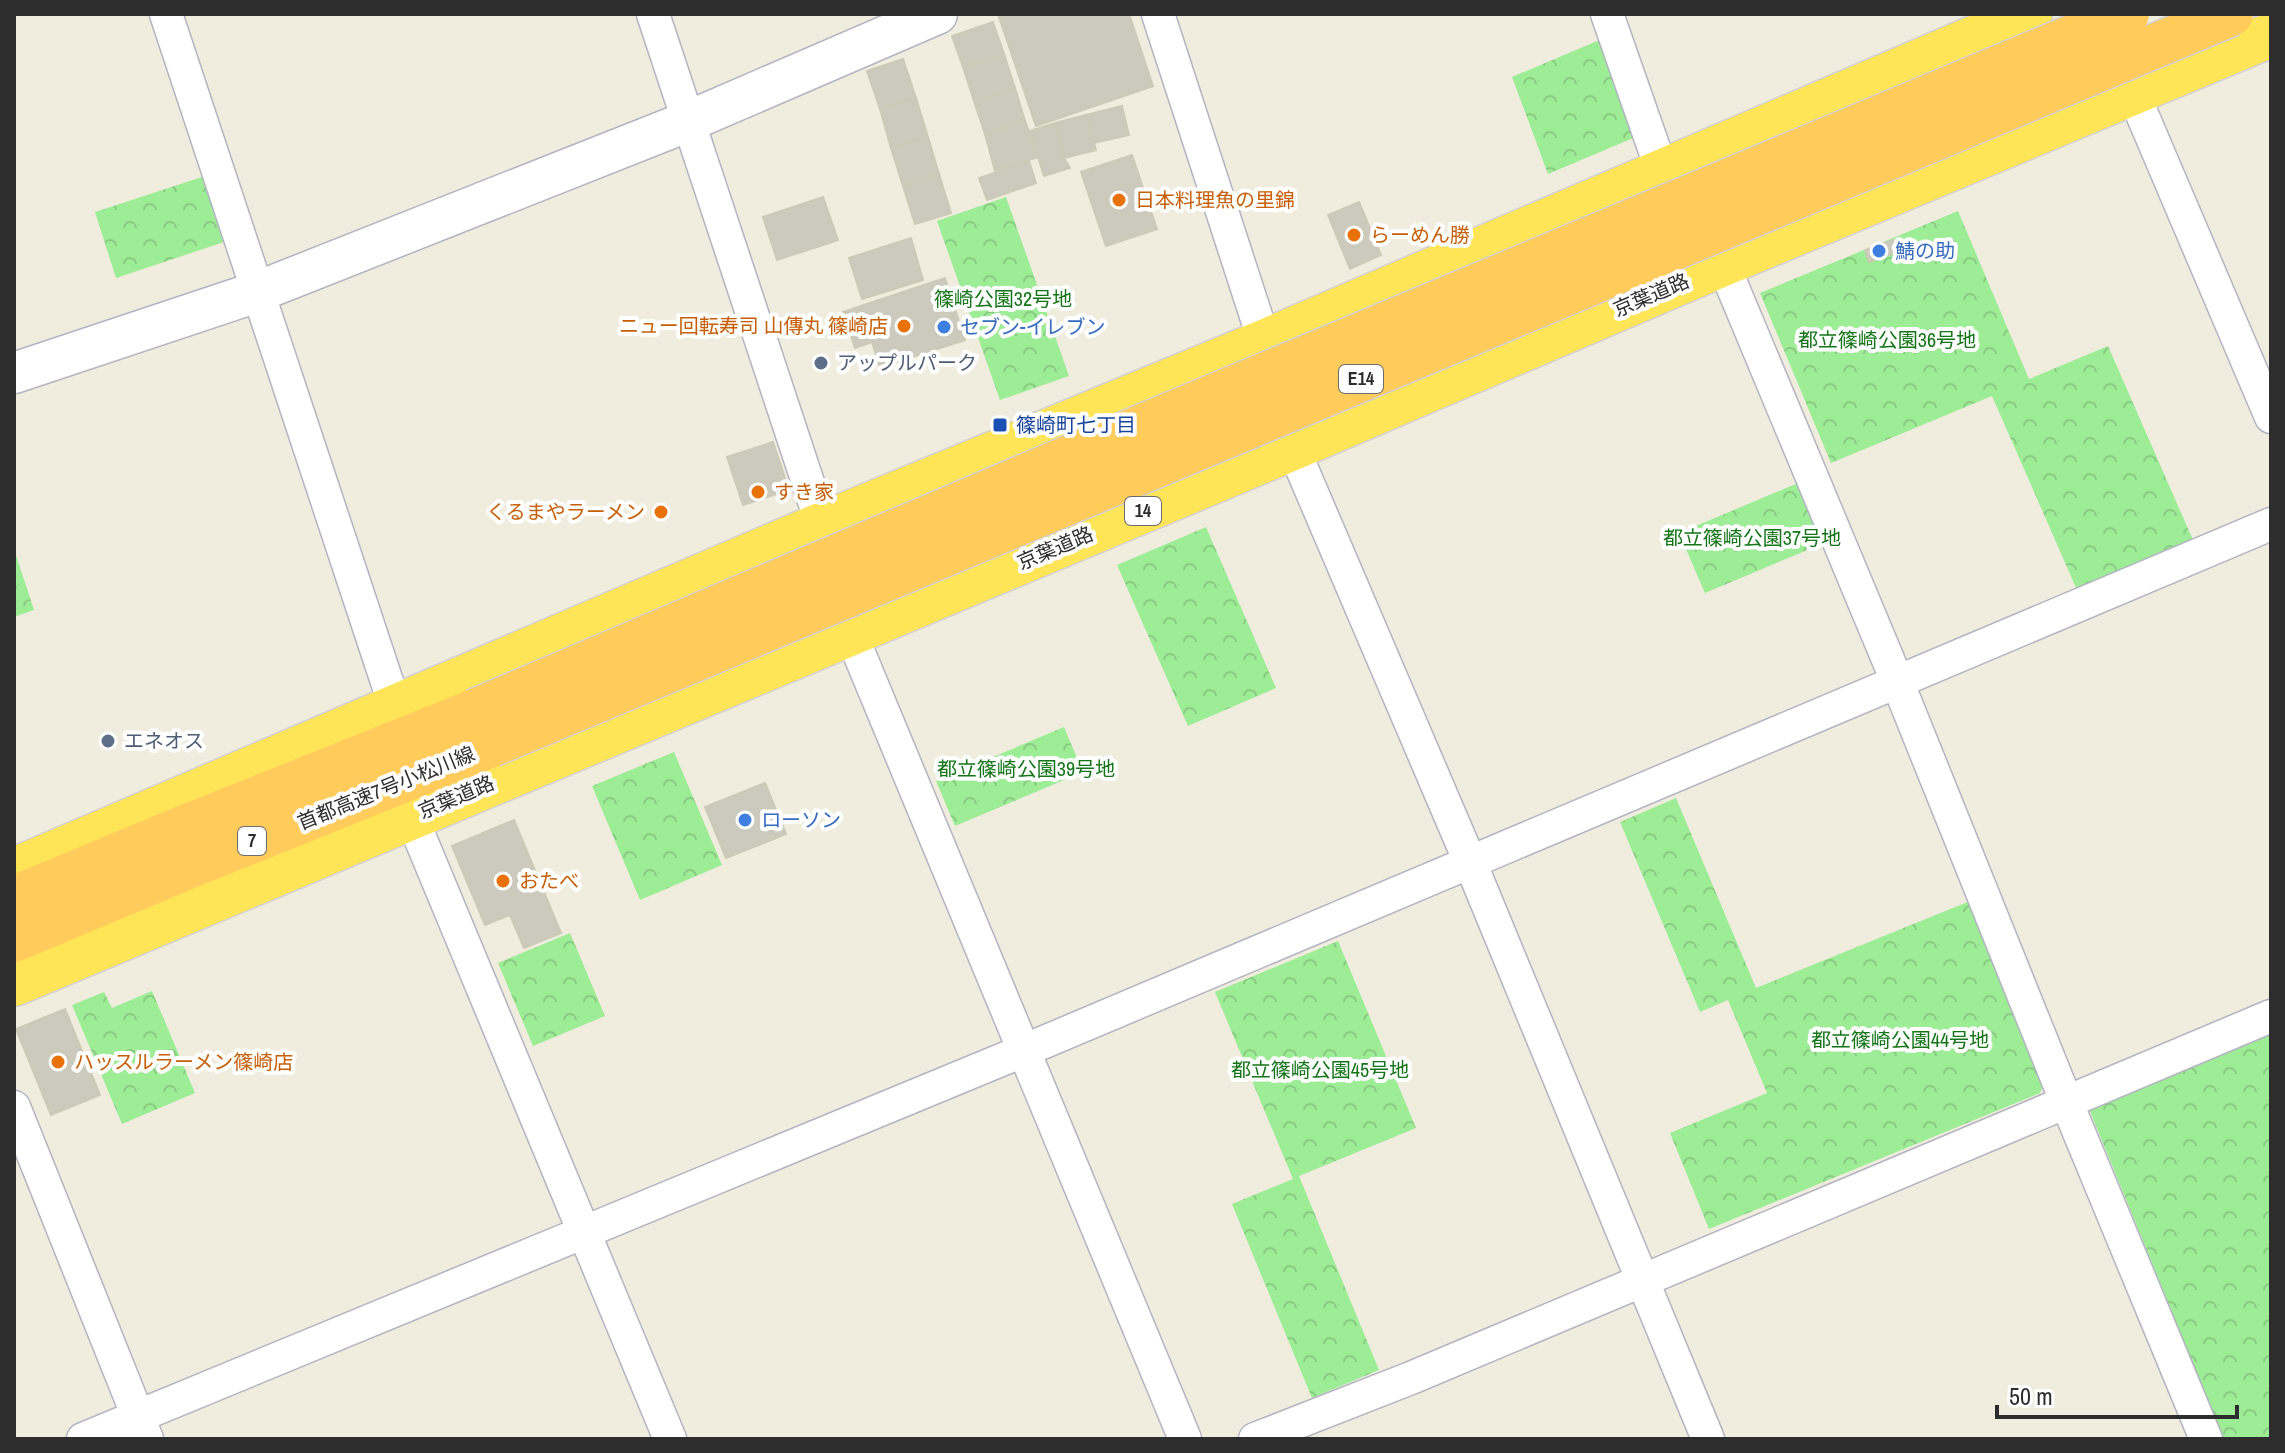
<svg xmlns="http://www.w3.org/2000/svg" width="2285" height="1453" font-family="'Archivo Narrow','Noto Sans JP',sans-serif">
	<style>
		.park { fill: url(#park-crowns) }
		.building { fill: #cbcabd; stroke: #cccab7; stroke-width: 2 }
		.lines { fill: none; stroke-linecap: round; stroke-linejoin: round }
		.minor-casing { stroke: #b3b3c2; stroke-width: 35 }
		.tertiary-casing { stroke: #b3b3c2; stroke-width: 43 }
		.trunk-casing { stroke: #d1d1d1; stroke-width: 47 }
		.motorway-casing { stroke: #d1d1d1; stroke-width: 47 }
		.minor { stroke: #fff; stroke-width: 32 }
		.tertiary { stroke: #fff; stroke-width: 40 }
		.trunk { stroke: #fee558; stroke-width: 44 }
		.motorway { stroke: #ffcb5b; stroke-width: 44 }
		.motorway-bridge-casing { stroke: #d1d1d1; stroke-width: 47; stroke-linecap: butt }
		.motorway-bridge { stroke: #ffcb5b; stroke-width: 44 }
		.food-dot { fill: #e8710a; stroke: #fff; stroke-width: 3 }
		.shop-dot { fill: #3f7fe0; stroke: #fff; stroke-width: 3 }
		.service-dot { fill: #5c6f8a; stroke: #fff; stroke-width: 3 }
		.transit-dot { fill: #1a4fb4; stroke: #fff; stroke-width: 3 }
		.labels { text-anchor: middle; stroke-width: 8; stroke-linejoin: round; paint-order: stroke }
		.shield { fill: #fff; stroke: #6c6c6c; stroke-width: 2 }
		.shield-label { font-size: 18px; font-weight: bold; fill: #2d2d2d }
		.food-label { font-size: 20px; fill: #c56008; stroke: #fff; text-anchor: start }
		.shop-label { font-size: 20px; fill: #366cbe; stroke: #fff; text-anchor: start }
		.street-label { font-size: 20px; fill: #2d2d2d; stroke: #fff }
		.park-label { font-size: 20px; fill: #137517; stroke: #fff }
		.service-label { font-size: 20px; fill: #4e5e75; stroke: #fff; text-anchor: start }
		.transit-label { font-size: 20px; fill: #164399; stroke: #fff; text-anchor: start }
	</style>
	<defs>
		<pattern id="park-crowns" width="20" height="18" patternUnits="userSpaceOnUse" patternTransform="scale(2)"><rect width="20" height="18" fill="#9dec96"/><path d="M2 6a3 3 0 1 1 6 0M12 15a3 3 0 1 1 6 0" fill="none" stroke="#88cb82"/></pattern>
	</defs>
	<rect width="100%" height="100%" fill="#f0eddf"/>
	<g class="park">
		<path d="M1602,39L1638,136L1548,174L1512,77Z"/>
		<path d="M202,177L224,242L116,278L95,212Z"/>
		<path d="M1006,197L1069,376L1000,400L937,221Z"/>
		<path d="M1958,211L2029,379L2108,346L2193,540L2077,590L1992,396L1831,463L1760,293Z"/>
		<path d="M1798,483L1824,543L1705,593L1679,533Z"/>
		<path d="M1206,527L1276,688L1188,726L1117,565Z"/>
		<path d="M14,549L34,610L14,617Z"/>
		<path d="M1064,727L1083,772L955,826L936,781Z"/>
		<path d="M674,752L722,865L640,900L592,786Z"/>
		<path d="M1676,798L1756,988L1970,901L2045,1081L2040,1093L1709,1229L1670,1133L1767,1093L1728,1000L1700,1012L1620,822Z"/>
		<path d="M570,933L605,1016L533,1046L498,963Z"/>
		<path d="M1338,941L1416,1128L1299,1176L1379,1370L1312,1398L1232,1204L1293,1179L1215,992Z"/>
		<path d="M152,991L195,1093L122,1124L72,1005L104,992L112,1008Z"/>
		<path d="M2271,1029V1439H2224L2087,1104Z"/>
	</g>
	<g class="building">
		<path d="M998,14H1129L1153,86L1036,126Z"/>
		<path d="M993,22L1004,54L963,67L952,36Z"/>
		<path d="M1004,54L1015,88L974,101L963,67Z"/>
		<path d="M903,59L916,98L880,109L867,71Z"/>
		<path d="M1015,88L1025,121L985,134L974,101Z"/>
		<path d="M916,98L928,137L891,148L880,109Z"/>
		<path d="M1122,106L1129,135L1093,143L1086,115Z"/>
		<path d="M1086,115L1096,150L1064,158L1055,123Z"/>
		<path d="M1025,121L1038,157L995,171L985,134Z"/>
		<path d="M1055,123L1064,158L1070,168L1044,176L1030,131Z"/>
		<path d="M928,137L939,174L903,186L891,148Z"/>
		<path d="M1132,155L1157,229L1106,246L1081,172Z"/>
		<path d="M1029,161L1036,183L987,200L979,178Z"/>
		<path d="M939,174L951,213L915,224L903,186Z"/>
		<path d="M823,197L838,240L777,260L763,217Z"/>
		<path d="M1359,202L1381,255L1350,269L1328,215Z"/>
		<path d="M911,238L923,280L862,299L849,258Z"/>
		<path d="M1893,240L1897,252L1869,262L1865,250Z"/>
		<path d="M945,278L965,340L880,367L872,342L855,348L843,312Z"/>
		<path d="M773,442L789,490L743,505L727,457Z"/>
		<path d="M765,783L786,834L726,858L705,807Z"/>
		<path d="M514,820L561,933L524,948L510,915L485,925L452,846Z"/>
		<path d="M65,1009L100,1095L51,1115L16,1029Z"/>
	</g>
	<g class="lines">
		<g class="minor-casing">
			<g id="minor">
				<path d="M166,14L395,706"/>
				<path d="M653,14L828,543"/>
				<path d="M1158,14L1271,362"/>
				<path d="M1607,14L1662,171"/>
				<path d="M2133,93L2271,417"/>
				<path d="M1723,264L1897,681L2066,1101L2206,1439"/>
				<path d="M1288,426L1293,448L1470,862L1708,1439"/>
				<path d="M846,615L851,634L1185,1439"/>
				<path d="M411,816L670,1439"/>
				<path d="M14,1107L147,1439"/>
				<path d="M83,1439L1023,1051L2271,524"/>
				<path d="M1255,1439L1411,1378L2271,1016"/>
			</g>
		</g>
		<g class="tertiary-casing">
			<path id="tertiary" d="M14,373L257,292L689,121L937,14"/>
		</g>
		<g class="trunk-casing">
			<g id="trunk">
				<path d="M14,870L823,524L1266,341L2030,14"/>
				<path d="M14,984L1293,448L1723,264L2271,35"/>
			</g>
		</g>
		<g class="motorway-casing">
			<g id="motorway">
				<path d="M14,898L175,831L475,711"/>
				<path d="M14,940L193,865L491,745"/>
			</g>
		</g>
		<use href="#minor" class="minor"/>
		<use href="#tertiary" class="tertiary"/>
		<use href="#trunk" class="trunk"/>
		<use href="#motorway" class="motorway"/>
		<g class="motorway-bridge-casing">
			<g id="motorway-bridge">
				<path d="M475,711L1162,418L2127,14"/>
				<path d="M491,745L2231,14"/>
			</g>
		</g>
		<use href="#motorway-bridge" class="motorway-bridge"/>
	</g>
	<g class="food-dot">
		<circle cx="1119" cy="200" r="8"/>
		<circle cx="1354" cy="235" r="8"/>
		<circle cx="904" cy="326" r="8"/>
		<circle cx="758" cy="492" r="8"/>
		<circle cx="661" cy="512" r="8"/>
		<circle cx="503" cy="881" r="8"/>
		<circle cx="58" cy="1062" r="8"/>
	</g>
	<g class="shop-dot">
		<circle cx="1879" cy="251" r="8"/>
		<circle cx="944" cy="327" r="8"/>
		<circle cx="745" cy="820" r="8"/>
	</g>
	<g class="service-dot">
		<circle cx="821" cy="363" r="8"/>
		<circle cx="108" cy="741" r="8"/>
	</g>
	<rect class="transit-dot" x="992" y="417" width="16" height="16" rx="4"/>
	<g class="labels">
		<g class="shield">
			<rect x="1339" y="365" width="44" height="28" rx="6"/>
			<rect x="1125" y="497" width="36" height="28" rx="6"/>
			<rect x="238" y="827" width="28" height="28" rx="6"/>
		</g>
		<g class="shield-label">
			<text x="1361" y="385">E14</text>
			<text x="1143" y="517">14</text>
			<text x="252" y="847">7</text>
		</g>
		<g class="food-label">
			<text x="1135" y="207">日本料理魚の里錦</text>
			<text x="1370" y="242">らーめん勝</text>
			<text x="888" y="333" text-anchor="end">ニュー回転寿司 山傳丸 篠崎店</text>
			<text x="774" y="499">すき家</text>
			<text x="645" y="519" text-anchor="end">くるまやラーメン</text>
			<text x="519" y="888">おたべ</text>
			<text x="74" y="1069">ハッスルラーメン篠崎店</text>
		</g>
		<g class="shop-label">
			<text x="1895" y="258">鯖の助</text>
			<text x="960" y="334">セブン-イレブン</text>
			<text x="761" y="827">ローソン</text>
		</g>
		<g class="street-label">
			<text transform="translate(1651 295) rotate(-23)" y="7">京葉道路</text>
			<text transform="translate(1055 548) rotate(-23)" y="7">京葉道路</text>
			<text transform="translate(386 788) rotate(-22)" y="7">首都高速7号小松川線</text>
			<text transform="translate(456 797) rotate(-23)" y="7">京葉道路</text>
		</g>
		<g class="park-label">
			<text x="1003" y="306">篠崎公園32号地</text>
			<text x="1887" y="347">都立篠崎公園36号地</text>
			<text x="1752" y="545">都立篠崎公園37号地</text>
			<text x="1026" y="776">都立篠崎公園39号地</text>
			<text x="1900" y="1047">都立篠崎公園44号地</text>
			<text x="1320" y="1077">都立篠崎公園45号地</text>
		</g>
		<g class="service-label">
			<text x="837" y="370">アップルパーク</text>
			<text x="124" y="748">エネオス</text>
		</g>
		<g class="transit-label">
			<text x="1016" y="432">篠崎町七丁目</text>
		</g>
	</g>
	<rect width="2285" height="1453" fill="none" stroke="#2d2d2d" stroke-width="32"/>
	<path d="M1997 1405v12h240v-12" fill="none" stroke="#2d2d2d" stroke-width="4"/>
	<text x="2009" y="1405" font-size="24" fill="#2d2d2d" stroke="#ffffff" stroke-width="6" paint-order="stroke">50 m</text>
</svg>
